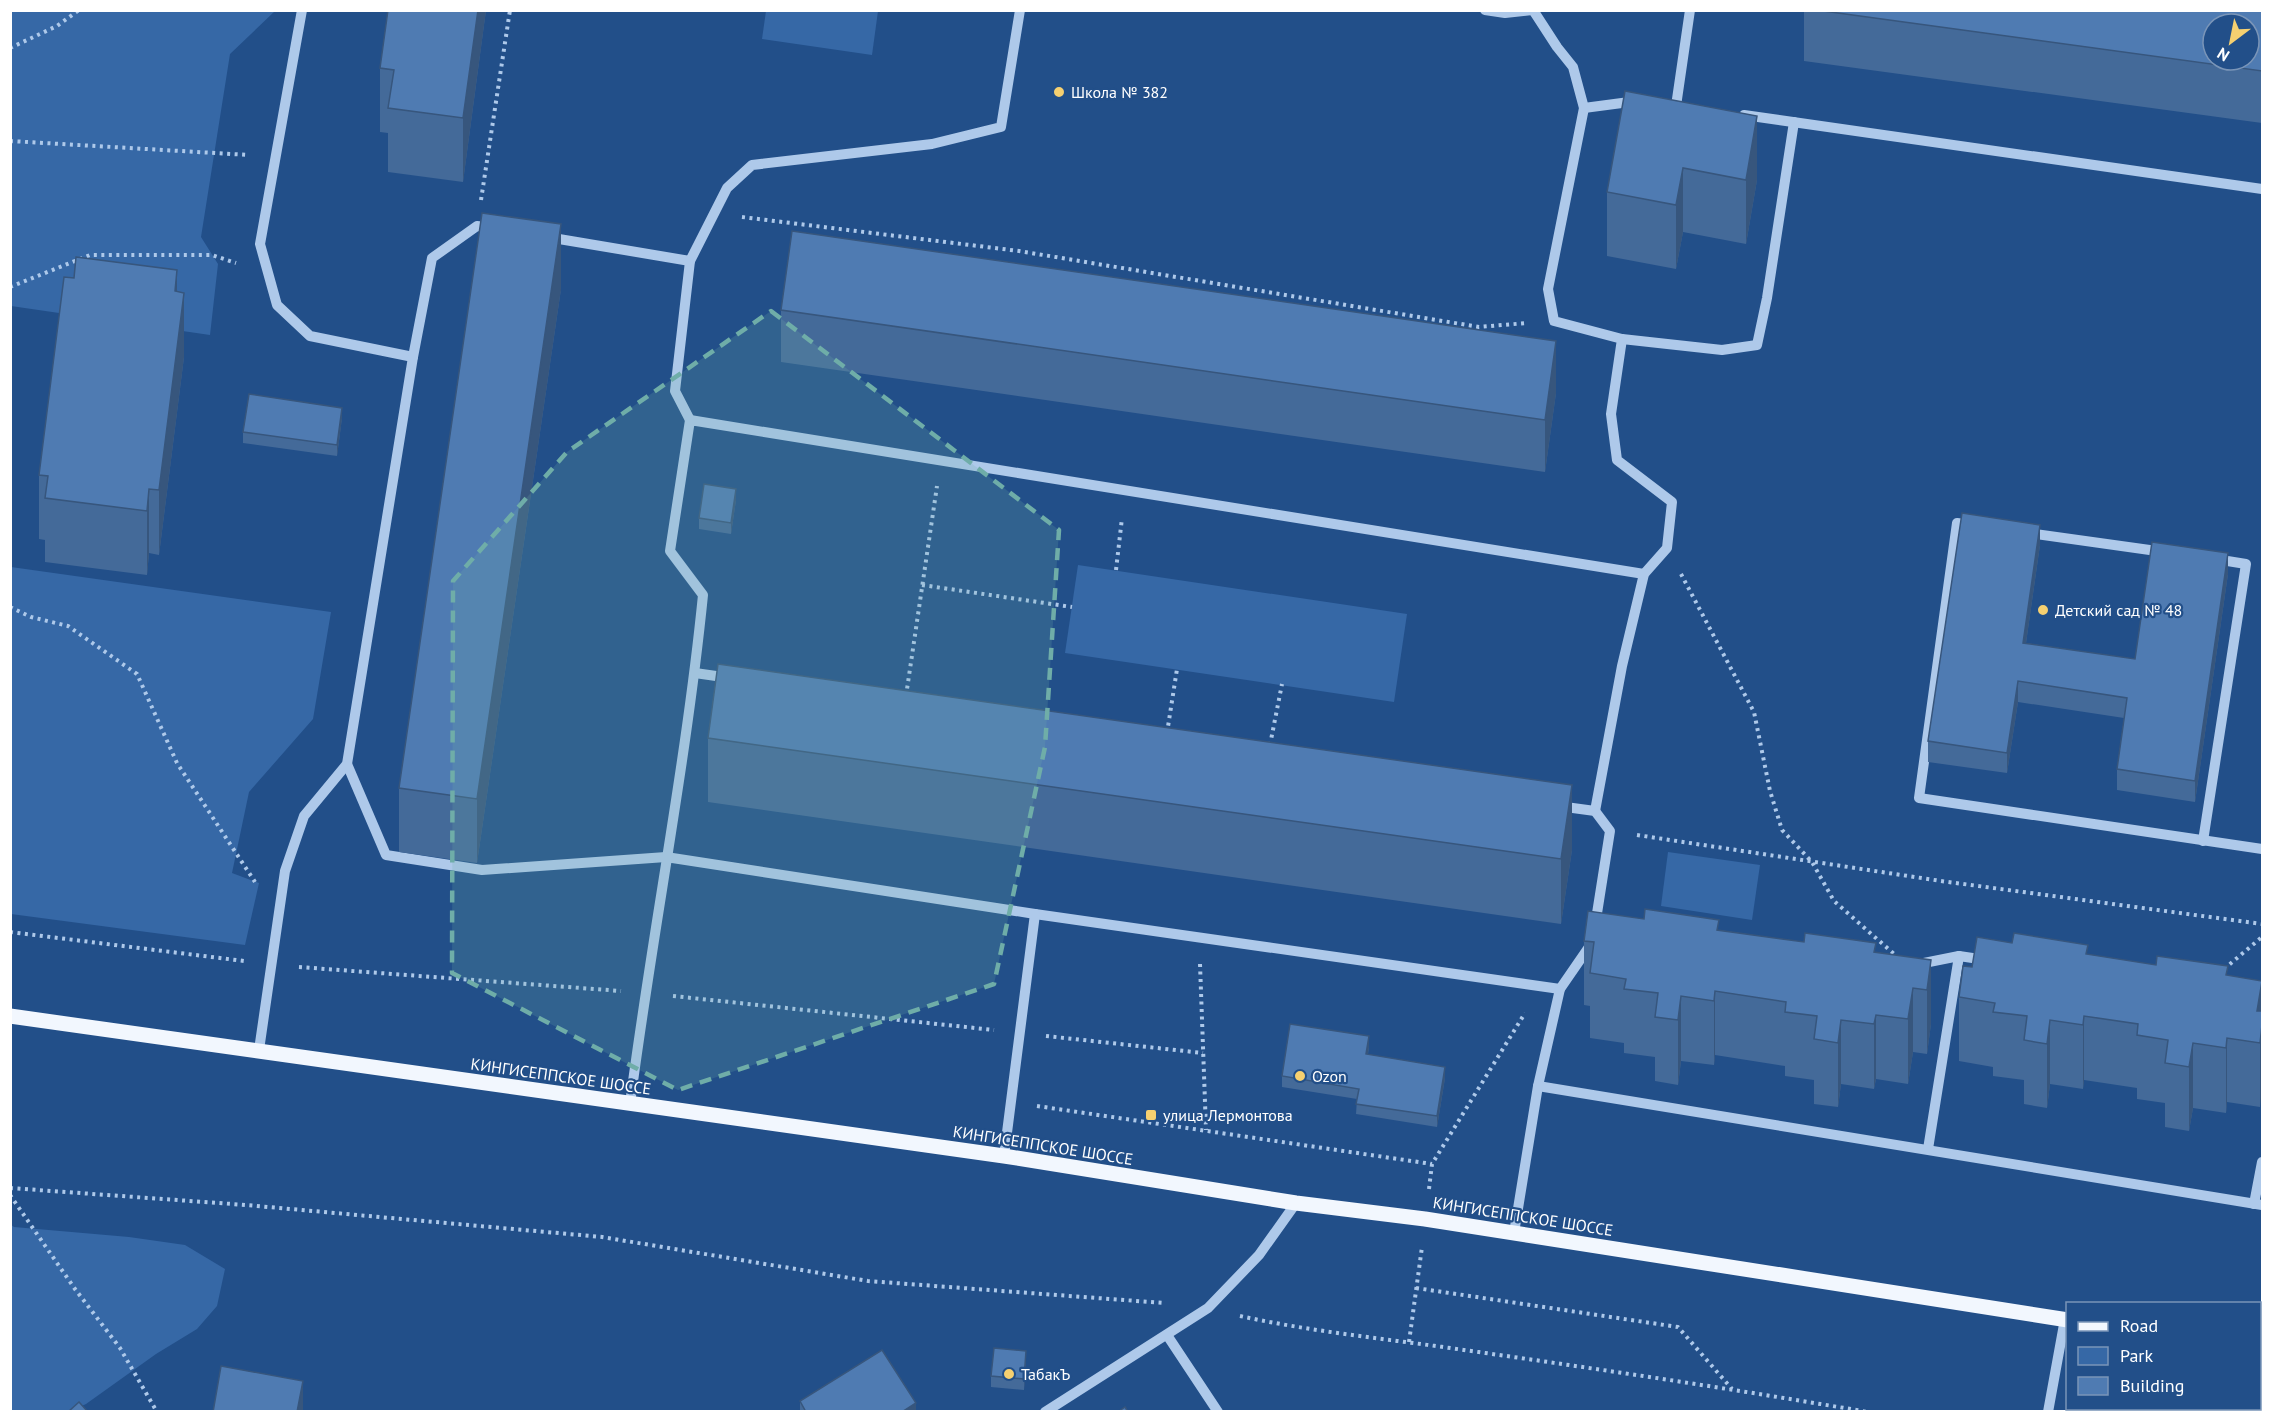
<svg xmlns="http://www.w3.org/2000/svg" width="2273" height="1422" font-family="'PT Sans',sans-serif">
	<style>
		.green { fill: #3668a6 }
		.lines { fill: none; stroke-linecap: round; stroke-linejoin: round }
		.path { stroke: #aec9ea; stroke-width: 4; stroke-dasharray: 3 4.5; stroke-linecap: butt }
		.minor { stroke: #aec9ea; stroke-width: 10 }
		.major { stroke: #f2f7fe; stroke-width: 15 }
		.wall { fill: #446a99 }
		.shaded-wall { fill: #37567d }
		.building { fill: #4f7bb2; stroke: #37567d; stroke-width: 1.5; fill-rule: evenodd }
		.marked { fill: #6fada8; fill-opacity: 0.2; stroke: #6fada8; stroke-width: 4.5; stroke-dasharray: 12 8; stroke-linejoin: round }
		.poi-dot { fill: #f6d070; stroke: #224f89; stroke-width: 2 }
		.labels { text-anchor: middle; stroke-width: 4.5; stroke-linejoin: round; paint-order: stroke }
		.poi-label { font-size: 16px; fill: #fff; stroke: #224f89; text-anchor: start }
		.street-label { font-size: 16px; fill: #fff; stroke: #224f89 }
	</style>
	<rect width="100%" height="100%" fill="#224f89"/>
	<g class="green">
		<path d="M11,11H275L230,54L201,237L218,264L210,335L11,306Z"/>
		<path d="M766,11H878L872,55L762,39Z"/>
		<path d="M1078,565L1407,614L1394,702L1065,653Z"/>
		<path d="M11,567L331,612L313,719L249,792L232,873L259,883L245,945L11,914Z"/>
		<path d="M1668,852L1760,865L1752,920L1661,906Z"/>
		<path d="M10,1224L14,1227L129,1237L185,1245L225,1269L217,1306L197,1329L156,1354L86,1404L71,1411H11Z"/>
	</g>
	<g class="lines">
		<g class="path">
			<path d="M10,48L57,26L79,10"/>
			<path d="M10,141L249,155"/>
			<path d="M481,200L510,10"/>
			<path d="M742,217L1019,251L1479,327L1527,323"/>
			<path d="M10,287L90,255H212L236,263"/>
			<path d="M1116,570L1122,518"/>
			<path d="M1681,574L1754,712L1770,791L1782,830L1812,862L1834,901L1894,954"/>
			<path d="M922,585L1072,607"/>
			<path d="M10,607L31,617L68,626L137,674L177,763L255,882"/>
			<path d="M906,696L937,486"/>
			<path d="M1167,733L1177,669"/>
			<path d="M1270,745L1282,684"/>
			<path d="M1637,835L1941,881L2262,924"/>
			<path d="M10,932L244,961"/>
			<path d="M1200,964L1206,1130"/>
			<path d="M299,967L621,991"/>
			<path d="M2224,969L2262,937"/>
			<path d="M673,996L994,1030"/>
			<path d="M1046,1036L1203,1053"/>
			<path d="M1037,1106L1432,1164"/>
			<path d="M10,1188L246,1205L602,1237L868,1281L1164,1303"/>
			<path d="M1429,1189L1432,1164L1525,1013"/>
			<path d="M10,1195L75,1289L120,1348L157,1412"/>
			<path d="M1416,1288L1678,1327L1732,1389"/>
			<path d="M1240,1316C1313,1332 1389,1339 1464,1350C1599,1369 1733,1389 1868,1412"/>
			<path d="M1409,1342L1422,1247"/>
		</g>
		<g class="minor">
			<path d="M302,10L260,244L277,305L310,336L413,357"/>
			<path d="M1485,10L1505,13L1532,10"/>
			<path d="M1533,10L1557,47L1573,67L1584,108L1548,289L1554,321L1622,339L1611,414L1617,460L1672,502L1667,548L1644,574L1622,666L1595,811"/>
			<path d="M1676,106L1690,10"/>
			<path d="M1584,108L1637,101"/>
			<path d="M1744,115L2262,189"/>
			<path d="M547,237L690,261L675,391L690,420"/>
			<path d="M690,261L727,188L752,165L932,144L1001,127L1020,10"/>
			<path d="M1622,339L1722,350L1757,345L1767,298L1794,122"/>
			<path d="M1974,525L1957,523L1919,798L2262,849"/>
			<path d="M2028,533L2164,552"/>
			<path d="M695,673L730,678"/>
			<path d="M347,764L386,855L482,870L666,857L1035,914L1560,989"/>
			<path d="M1558,806L1595,811L1610,831L1595,926"/>
			<path d="M2203,841L2246,564L2215,559"/>
			<path d="M1919,964L1959,956L1986,960"/>
			<path d="M259,1050L285,871L304,816L347,764L413,357L432,258L477,226L493,228"/>
			<path d="M1538,1086L2262,1205"/>
			<path d="M630,1104C652,934 686,765 703,595L670,551L690,420L1644,574"/>
			<path d="M1928,1149L1959,956"/>
			<path d="M1004,1156L1035,914"/>
			<path d="M2254,1204L2262,1162"/>
			<path d="M1514,1233L1538,1086L1560,989L1591,944"/>
			<path d="M1167,1335L1218,1412"/>
			<path d="M1045,1412L1208,1308L1259,1255L1296,1203"/>
			<path d="M2048,1412L2065,1319"/>
		</g>
		<g class="major">
			<path d="M10,1016L1004,1156L1296,1203L1425,1219L2068,1320"/>
			<path d="M2260,1347H2262"/>
		</g>
	</g>
	<g class="wall">
		<path d="M486,10L463,182L388,172V133L380,132V68Z"/>
		<path d="M1804,10H2262V123L1804,61Z"/>
		<path d="M1625,91L1757,180L1746,244L1683,232L1676,269L1607,256V192Z"/>
		<path d="M561,289L477,863L399,852V788Z"/>
		<path d="M177,292L184,357L159,555L149,553L147,575L45,562V540L39,539V475Z"/>
		<path d="M781,310L1556,393L1545,472L781,362Z"/>
		<path d="M342,418L337,456L243,443V432Z"/>
		<path d="M736,500L731,534L699,529V518Z"/>
		<path d="M2040,545L2026,643L2135,659L2228,574L2195,802L2117,790V769L2124,718L2018,702L2007,773L1928,762V741Z"/>
		<path d="M708,738L1572,850L1561,924L708,802Z"/>
		<path d="M1719,930L1931,960V1024L1927,1054L1913,1052L1908,1084L1876,1079L1874,1089L1841,1084L1838,1107L1814,1104V1080L1785,1076V1066L1715,1055L1714,1065L1681,1061L1678,1085L1655,1081V1057L1624,1053V1043L1590,1038V1006L1584,1005V941Z"/>
		<path d="M2088,955L2262,981L2260,1107L2227,1102L2226,1113L2193,1108L2189,1131L2165,1127V1103L2137,1099V1088L2084,1080L2083,1089L2050,1084L2047,1108L2024,1104V1080L1993,1076V1067L1959,1061V997L1972,967Z"/>
		<path d="M1369,1047L1368,1054L1445,1078L1437,1127L1356,1114L1357,1099L1282,1087V1076Z"/>
		<path d="M1026,1362L1024,1390L991,1387V1376Z"/>
		<path d="M800,1401L916,1412H800Z"/>
	</g>
	<g class="shaded-wall">
		<path d="M478,10H486L463,182V118Z"/>
		<path d="M1757,116V180L1746,244V180Z"/>
		<path d="M1683,168V232L1676,269V205Z"/>
		<path d="M561,224V289L477,863V799Z"/>
		<path d="M177,270V334L175,291Z"/>
		<path d="M184,293V357L159,555V490Z"/>
		<path d="M1556,341V393L1545,472V420Z"/>
		<path d="M342,408V418L337,456V445Z"/>
		<path d="M149,489V553L147,575V511Z"/>
		<path d="M736,489V500L731,534V523Z"/>
		<path d="M2040,525V545L2023,664V643Z"/>
		<path d="M2228,553V574L2195,802V781Z"/>
		<path d="M2018,681V702L2007,773V753Z"/>
		<path d="M1572,785V850L1561,924V859Z"/>
		<path d="M1931,960V1024L1927,1054V990Z"/>
		<path d="M2262,981V1089L2260,1107V1043L2257,1011Z"/>
		<path d="M1913,988V1052L1908,1084V1019Z"/>
		<path d="M1715,991V1055L1714,1065V1001Z"/>
		<path d="M1681,996V1061L1678,1085V1020Z"/>
		<path d="M1876,1015V1079L1874,1089V1024Z"/>
		<path d="M2084,1016V1080L2083,1089V1025Z"/>
		<path d="M1841,1020V1084L1838,1107V1043Z"/>
		<path d="M2050,1020V1084L2047,1108V1044Z"/>
		<path d="M1369,1036V1047L1366,1065V1054Z"/>
		<path d="M2227,1038V1102L2226,1113V1048Z"/>
		<path d="M2193,1043V1108L2189,1131V1067Z"/>
		<path d="M1445,1067V1078L1437,1127V1116Z"/>
		<path d="M1026,1351V1362L1024,1390V1379Z"/>
		<path d="M303,1381V1412H297Z"/>
		<path d="M916,1403V1412H902Z"/>
	</g>
	<g class="building">
		<path d="M388,10H478L463,118L388,108L394,70L380,68Z"/>
		<path d="M1816,10H2262V71ZM2213,24H2249V60H2213Z"/>
		<path d="M1625,91L1757,116L1746,180L1683,168L1676,205L1607,192Z"/>
		<path d="M482,213L561,224L477,799L399,788Z"/>
		<path d="M792,231L1556,341L1545,420L781,310Z"/>
		<path d="M76,257L177,270L175,291L184,293L159,490L149,489L147,511L45,498L48,476L39,475L64,277L74,278Z"/>
		<path d="M249,394L342,408L337,445L243,432Z"/>
		<path d="M704,484L736,489L731,523L699,518Z"/>
		<path d="M1962,513L2040,525L2023,643L2135,659L2152,542L2228,553L2195,781L2117,769L2127,698L2018,681L2007,753L1928,741Z"/>
		<path d="M718,664L1572,785L1561,859L708,738Z"/>
		<path d="M1645,909L1719,920L1717,930L1804,942L1805,933L1876,943L1874,952L1931,960L1927,990L1913,988L1908,1019L1876,1015L1874,1024L1841,1020L1838,1043L1814,1039L1817,1016L1785,1012L1786,1002L1715,991L1714,1001L1681,996L1678,1020L1655,1017L1658,993L1624,989L1626,979L1590,973L1594,942L1584,941L1588,911L1644,919Z"/>
		<path d="M2014,933L2088,945L2086,954L2156,965L2157,956L2228,966L2226,975L2262,981L2257,1011H2262V1025L2260,1043L2227,1038L2226,1048L2193,1043L2189,1067L2165,1063L2168,1040L2137,1035L2138,1024L2084,1016L2083,1025L2050,1020L2047,1044L2024,1040L2027,1016L1993,1012L1995,1003L1959,997L1963,966L1972,967L1977,937L2012,943Z"/>
		<path d="M1290,1024L1369,1036L1366,1054L1445,1067L1437,1116L1356,1104L1359,1089L1282,1076Z"/>
		<path d="M994,1348L1026,1351L1024,1379L991,1376Z"/>
		<path d="M882,1350L916,1403L902,1412H806L800,1401Z"/>
		<path d="M221,1366L303,1381L297,1412H213Z"/>
		<path d="M79,1402L88,1412H68Z"/>
		<path d="M1125,1407L1128,1412H1118Z"/>
	</g>
	<path class="marked" d="M771,311L1059,530L1045,747L994,984L678,1090L452,973L453,581L567,452Z"/>
	<g class="poi-dot">
		<circle cx="1059" cy="92" r="6"/>
		<circle cx="2043" cy="610" r="6"/>
		<circle cx="1300" cy="1076" r="6"/>
		<rect x="1145" y="1109" width="12" height="12" rx="3"/>
		<circle cx="1009" cy="1374" r="6"/>
	</g>
	<g class="labels">
		<g class="poi-label">
			<text x="1071" y="98">Школа № 382</text>
			<text x="2055" y="616">Детский сад № 48</text>
			<text x="1312" y="1082">Ozon</text>
			<text x="1163" y="1121">улица Лермонтова</text>
			<text x="1021" y="1380">ТабакЪ</text>
		</g>
		<g class="street-label">
			<text transform="translate(561 1076) rotate(8)" y="6">КИНГИСЕППСКОЕ ШОССЕ</text>
			<text transform="translate(1043 1145) rotate(9)" y="6">КИНГИСЕППСКОЕ ШОССЕ</text>
			<text transform="translate(1523 1216) rotate(9)" y="6">КИНГИСЕППСКОЕ ШОССЕ</text>
		</g>
	</g>
	<rect width="2273" height="1422" fill="none" stroke="#ffffff" stroke-width="24"/>
	<rect x="2066" y="1302" width="195" height="108" fill="#224f89" stroke="#7a95b8" stroke-width="1.5"/>
	<rect x="2078" y="1322" width="30" height="9" fill="#f2f7fe" stroke="#7a95b8" stroke-width="1.5"/>
	<text x="2120" y="1332" font-size="18" fill="#ffffff">Road</text>
	<rect x="2078" y="1347" width="30" height="18" fill="#3668a6" stroke="#7a95b8" stroke-width="1.5"/>
	<text x="2120" y="1362" font-size="18" fill="#ffffff">Park</text>
	<rect x="2078" y="1377" width="30" height="18" fill="#4f7bb2" stroke="#7a95b8" stroke-width="1.5"/>
	<text x="2120" y="1392" font-size="18" fill="#ffffff">Building</text>
	<g transform="translate(2231 42) rotate(212)"><circle r="28" fill="#224f89" stroke="#7a95b8" stroke-width="1.5"/>
	<path d="M0-4.5L10 22L0 15L-10 22Z" fill="#f6d070"/>
	<text y="-9" font-size="16" font-weight="bold" text-anchor="middle" fill="#ffffff">N</text>
	</g>
</svg>
